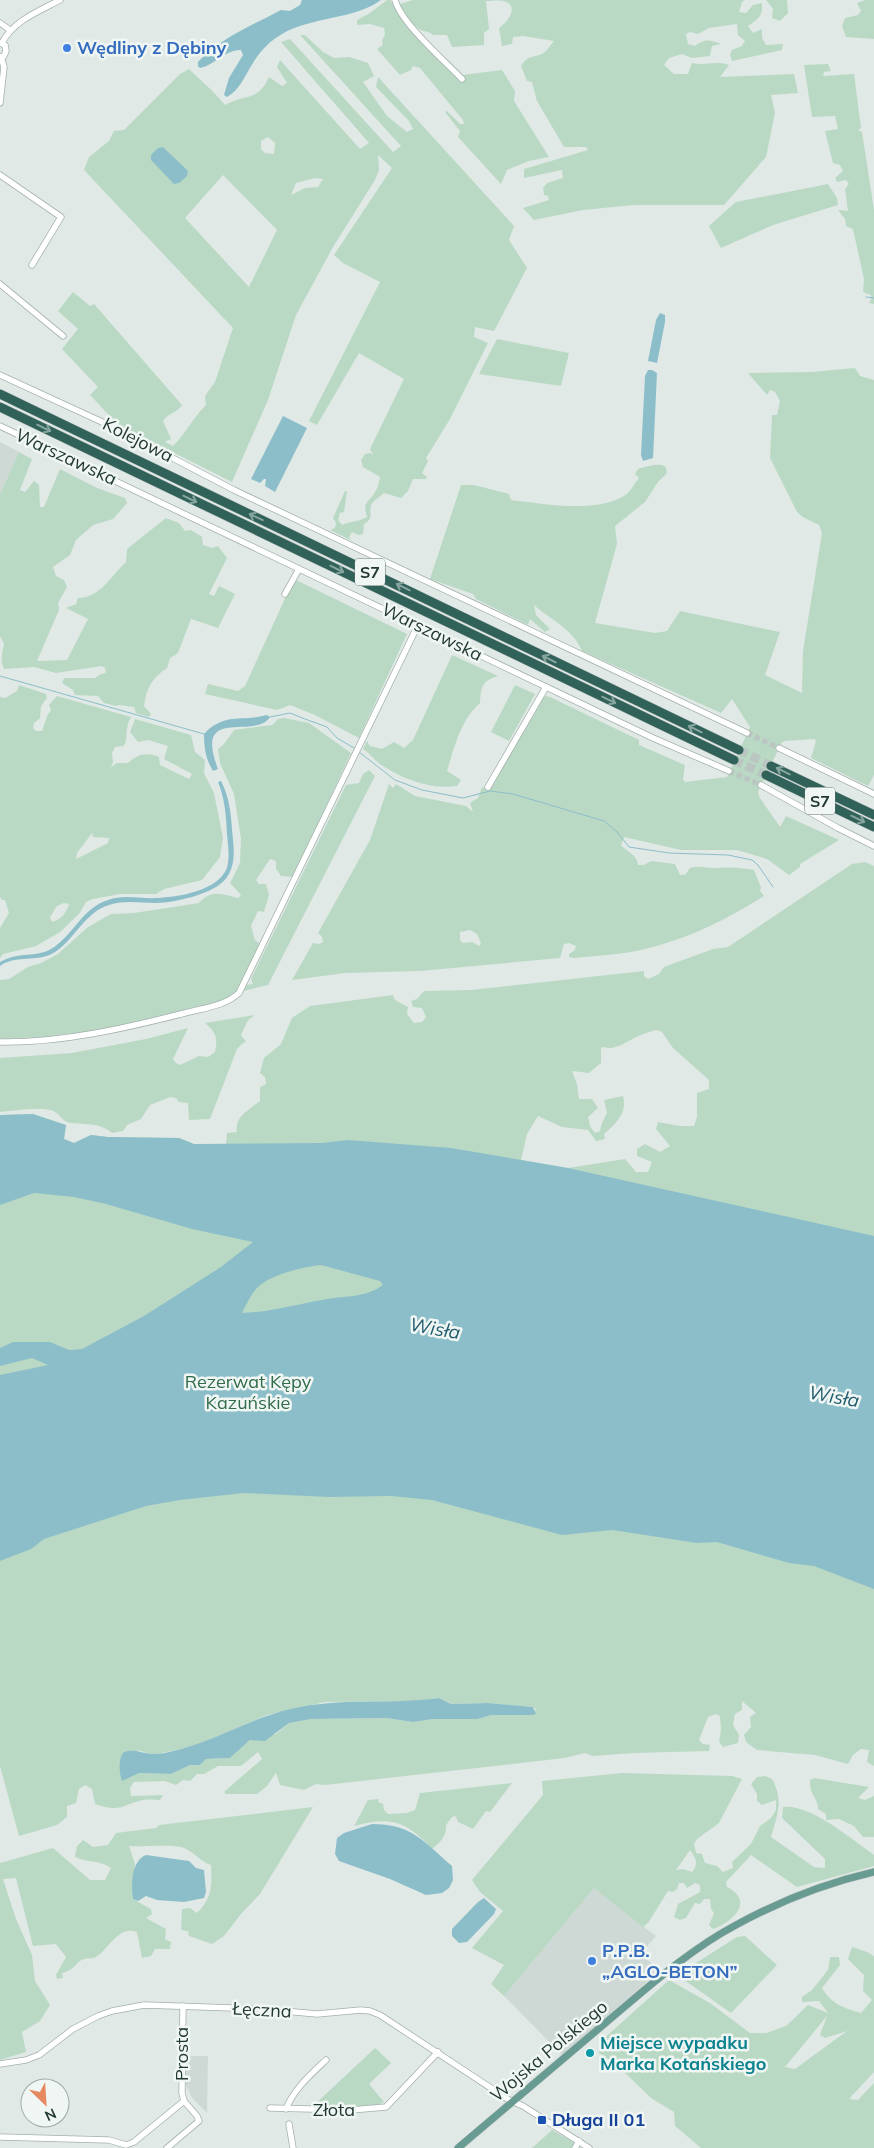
<svg xmlns="http://www.w3.org/2000/svg" width="874" height="2148" font-family="Mulish,sans-serif">
	<style>
		.built { fill: #ced9d5 }
		.green { fill: #bad9c4; fill-rule: evenodd }
		.water { fill: #8cbeca; fill-rule: evenodd }
		.lines { fill: none; stroke-linecap: round; stroke-linejoin: round }
		.stream { stroke: #8cbeca; stroke-width: 1 }
		.minor-tunnel { stroke: #bac6c2; stroke-width: 5.5; stroke-dasharray: 5.5 3; stroke-linecap: butt }
		.highway-tunnel { stroke: #bac6c2; stroke-width: 9; stroke-dasharray: 9 4.5; stroke-linecap: butt }
		.minor-casing { stroke: #a3b0ad; stroke-width: 7 }
		.major-casing { stroke: #bdc3c2; stroke-width: 8 }
		.highway-casing { stroke: #bdc3c2; stroke-width: 10 }
		.minor { stroke: #fff; stroke-width: 5.5 }
		.major { stroke: #689b91; stroke-width: 7 }
		.highway { stroke: #31625a; stroke-width: 9 }
		.oneway { stroke: #87a59f }
		.shop-dot { fill: #3f7fe0; stroke: #f0f6f3; stroke-width: 2 }
		.culture-dot { fill: #0f9aa8; stroke: #f0f6f3; stroke-width: 2 }
		.transit-dot { fill: #1a4fb4; stroke: #f0f6f3; stroke-width: 2 }
		.labels { text-anchor: middle; stroke-width: 5; stroke-linejoin: round; paint-order: stroke }
		.shield { fill: #f0f6f3; stroke: #60716d; stroke-width: 1 }
		.shield-label { font-size: 16px; font-weight: bold; fill: #223833 }
		.shop-label { font-size: 18px; font-weight: bold; fill: #366cbe; stroke: #f0f6f3; text-anchor: start }
		.street-label { font-size: 18px; fill: #223833; stroke: #f0f6f3 }
		.park-label { font-size: 18px; fill: #306b4a; stroke: #f0f6f3 }
		.culture-label { font-size: 18px; font-weight: bold; fill: #0d838f; stroke: #f0f6f3; text-anchor: start }
		.transit-label { font-size: 18px; font-weight: bold; fill: #164399; stroke: #f0f6f3; text-anchor: start }
		.water-label { font-size: 19px; font-style: italic; fill: #225e6f; stroke: #f0f6f3 }
	</style>
	<rect width="100%" height="100%" fill="#e0e9e6"/>
	<g class="built">
		<path d="M0,442L19,452L0,494Z"/>
		<path d="M594,1888L656,1936L641,1954L660,1971L562,2055L504,1996Z"/>
		<path d="M186,2056H208L207,2113L192,2098L186,2085Z"/>
	</g>
	<g class="green">
		<path d="M387,0H390L418,38L455,76L502,70L515,91L514,101L549,157L529,161L507,170L501,184L458,137L460,131L445,112L447,111L460,124H464L463,120L420,68L413,66L411,70L400,75L377,49L383,45L382,41L385,34L384,28L370,24L357,25V20L370,13Z"/>
		<path d="M413,0H745L742,2L739,12L746,13L753,5L762,3C763,17 758,19 748,26L753,33L762,29V38L766,45L783,44L782,50L732,61L730,55L732,50L742,46L745,41L738,35L737,24L709,28L698,34L690,32L686,34L688,44L695,46C705,38 710,40 721,44L712,46L710,56L692,58L682,54L669,58L664,65L674,74H688L692,63C704,66 717,60 729,65L720,77L794,74L798,93L771,95L775,113L766,157L724,205H634L583,210L534,220L523,208L549,200L548,196L544,195L543,188L547,183L563,178L562,170L524,178V169L588,150L586,147H564L537,101L532,82L527,81L521,66C528,53 538,59 546,51C549,48 551,44 554,41L523,36L513,37L512,44L502,46L499,28C507,23 521,5 503,1C498,0 491,1 486,1L489,29L484,33V45L452,47L447,35H433C429,31 426,32 421,30C412,26 404,12 400,4Z"/>
		<path d="M766,0H787L788,13L780,21L772,18L773,9Z"/>
		<path d="M865,0H874V39L846,37L842,26L845,18L858,15L861,11L857,3Z"/>
		<path d="M300,35H305L323,52L334,58L349,57L368,63L374,76L363,82L387,116L407,132L413,129L409,121L376,87L378,77L514,226L509,240L527,268L494,331L475,327L474,337L488,343L450,419L426,458L428,461L422,473L427,477L426,479H413L408,491L401,498L384,493C380,497 373,500 371,505C369,513 374,519 364,524L363,534L359,535L352,532L349,537L351,540L330,530L335,528L336,523L333,518L345,491H347L344,512L340,513L338,520L342,525C350,521 359,522 367,517C362,501 369,503 375,492C378,488 379,482 380,477L363,467L361,460L365,454L370,453L373,455L370,449L404,379L359,353L317,425L309,421L380,282L343,263L334,255L392,168L378,155L379,170L375,180L333,247L296,315L268,400L232,482L117,424L90,395L98,387L62,349L78,329L58,311L73,292L90,306L94,304L182,405C177,413 168,413 163,421L171,439L165,442L173,446C186,433 193,418 206,405L205,396L215,382L233,328L84,170L89,157L109,141L114,131L124,130L180,74L189,69C201,81 214,91 225,105C244,94 258,102 269,77L282,86L287,83L277,67L280,60L360,149L369,143L281,42L290,39L393,152L401,146ZM268,137L275,143L274,154L265,153L261,149V141ZM223,175L277,230L249,287L185,218ZM315,178L323,179L318,187L305,188L291,195L296,183Z"/>
		<path d="M828,64L831,71L824,72L823,76L854,74L861,128L858,130L862,132L874,210V304L869,303L871,300V295L863,292L864,279L853,229L846,226L845,219L838,210L848,211L845,189L849,184L846,180L837,182L835,178L843,171L840,165L833,163L825,131L838,129L835,116L812,117L804,65Z"/>
		<path d="M828,184L837,198L838,205L773,225L721,248L709,226L736,202Z"/>
		<path d="M497,339L569,353L561,386L479,374Z"/>
		<path d="M855,368L860,376L874,380V775L868,786L811,758L816,741L814,739L785,741L782,742L758,792L760,798L780,827L786,816L839,840L800,864V867L789,875L767,859L737,850H681L624,837L621,845C628,853 637,854 638,865H644L651,861L675,864L680,875H685L690,868C703,865 707,869 718,868C732,867 740,868 754,870L761,887L760,891L764,896C723,922 679,943 631,952C612,955 592,956 574,958L569,957V954L575,950L576,946L569,943L564,944L560,958L420,971L345,973L292,980L313,943L319,944L323,942L322,937L318,933L370,840L389,784L393,788L396,784L415,796L466,806L473,812L470,803L478,798L482,787L487,789L541,698L546,696L550,697L639,740V745L685,765L683,779L685,782L727,777L750,727L732,699L721,713L582,651C573,629 551,620 534,605L536,615L550,629L545,632L530,619L528,625L476,599L473,594L430,579L461,485H474L509,494L511,500C543,504 599,514 627,494C631,490 635,483 639,478L635,474L638,469C646,467 658,462 666,467L667,473L658,482L645,502L615,526L617,544L595,623L655,633L667,631L680,611L780,632L765,675L802,693L803,651L822,533L819,525L803,517L797,512L770,458L772,415H777L780,401L775,392L770,390L767,395L748,373L812,372ZM470,930L477,934L481,943L479,946L472,942L463,943L460,940V932Z"/>
		<path d="M19,452L32,459L20,490L25,492L34,481L39,485L40,507H44L60,469L97,488L125,498L127,503L113,519L93,525L76,540L70,555L53,567L56,576L64,580L67,587L58,603L59,610L37,661L67,660L88,619L66,608L76,604L78,598C100,598 111,576 126,562L127,549L166,518L179,523L185,531L191,530L202,537L203,545L212,548L218,546L227,558L209,594L214,596L219,586L235,594L218,628L191,619L178,653L170,658L167,668C153,677 146,688 144,706L151,714L149,717L136,713L134,707L119,705L116,706L104,703L98,696L75,695L73,690L62,683L64,678H95L101,674L106,673L105,668L102,666L56,673L34,667L4,669C0,660 2,654 4,644L0,636V494Z"/>
		<path d="M294,579L407,634L359,738L315,715L290,705L277,710L205,694L208,684L238,691L245,686Z"/>
		<path d="M452,655L498,676C481,681 481,688 480,703C460,721 455,746 447,771L461,780L457,786C431,790 402,779 380,764C374,760 370,753 363,749L367,741L370,746L382,749L394,742L404,748L413,740Z"/>
		<path d="M19,685L46,694L47,698L41,706L40,718L34,723L33,728L36,731H42L47,716L51,710L49,705L57,696L131,717C124,728 129,737 124,746L115,747L112,753L113,763L110,768L117,763H128C137,754 147,752 159,757L160,765L189,779L192,774L164,759L168,746L148,740L138,742L130,732L135,719L191,735L195,752L205,760L204,773L214,793L223,838L220,857L202,880L164,889L156,894H120L93,899L86,902L79,914L60,932L36,946L3,954L0,958V928L9,913L5,900H2L0,897V697L5,698L17,691ZM92,833L93,837L109,838L108,843L76,859L77,853ZM64,903L69,904C66,913 62,919 52,922L50,917L57,906Z"/>
		<path d="M515,685L535,694L509,741L491,732Z"/>
		<path d="M284,718L309,723L351,753L293,877L281,876L276,869V861L270,859L256,880L259,884H266L269,895L264,912L258,911L251,926L255,940L260,944L236,993L226,1000L103,1030L43,1037L0,1039V980L9,979L28,967L41,963L58,954L88,927L111,914L134,913L199,903C211,889 223,894 238,898L241,895L230,883L240,863L241,839L234,794L220,763L218,749L224,744L234,730L272,725L278,719Z"/>
		<path d="M369,770L375,776L268,985L243,991L247,985L253,984L251,979L346,785L359,783L363,774Z"/>
		<path d="M865,862L874,866V1766L867,1762L869,1750L861,1749L853,1755L848,1764L815,1755L757,1750L746,1742L744,1735L751,1727L750,1717L756,1713L742,1701V1710L735,1714L733,1725L739,1735L738,1743L723,1747L719,1742L721,1730L720,1716L716,1714L708,1717L699,1740L703,1744L710,1745L709,1751L633,1753L593,1756L585,1753L565,1758L325,1785L316,1784L304,1790L280,1785L276,1773L267,1786L257,1794H226L224,1792L262,1759L258,1752L241,1766H218L204,1774H197L190,1781L183,1780L176,1785L165,1781L134,1782L130,1788L131,1796L163,1795L160,1800C155,1800 149,1799 143,1800C121,1805 121,1813 95,1804L92,1789L85,1785L79,1789L76,1803L67,1806V1817L57,1825L19,1836L0,1766V1115L33,1114L66,1125L64,1139L74,1143L91,1135L108,1137L179,1138L194,1144H226L227,1133L237,1132C234,1117 249,1110 260,1101V1087L266,1084L265,1077L260,1073L264,1058L281,1044L292,1018L310,1006L393,995L395,1000L408,1007L407,1014L414,1023L422,1022L426,1017L422,1008L413,1007L411,1001L417,999L424,991L471,990L644,971V976L648,979L659,974L664,967L713,949L728,947L852,864ZM656,1030L662,1032L673,1048L709,1080V1089L697,1093V1117L694,1126H680L658,1122L656,1129L670,1146L660,1152L645,1144L637,1149V1156L652,1162L648,1172H636L625,1159L568,1168L521,1160L527,1134L538,1116L562,1127L588,1130L596,1141L605,1139L604,1134C616,1124 628,1112 623,1096L604,1100L607,1113L602,1123L600,1131L595,1133L590,1126L588,1117L598,1108L592,1099H579L577,1084L572,1071L589,1073L601,1063V1048L603,1047C615,1051 626,1042 636,1037C642,1034 649,1032 656,1030ZM439,1698L451,1704L488,1703L533,1707L536,1709L533,1715H491L478,1719H433L413,1722L386,1718L311,1719L289,1723L276,1734L250,1740L230,1758L206,1759L200,1765H190L171,1774L139,1773L138,1750L153,1755L189,1747L202,1743L267,1715L325,1702L419,1701Z"/>
		<path d="M255,1015L248,1020L241,1035L246,1042L243,1043L237,1049L210,1119L189,1120L188,1103L179,1102L176,1098L170,1097L150,1105L141,1119L127,1125L123,1131L112,1133C99,1122 86,1125 71,1123C62,1122 62,1116 55,1112C46,1106 12,1111 0,1112V1058L72,1053L146,1039L188,1028L173,1059L176,1063L180,1065L199,1056L208,1057L215,1052C218,1038 216,1032 205,1023Z"/>
		<path d="M622,1773L732,1776L742,1779L719,1823L697,1839L694,1844L696,1853L702,1854L705,1863L717,1866L723,1872L733,1868L732,1862L751,1844L760,1826L771,1818L776,1810V1800L762,1805L757,1801V1794L751,1784L757,1777L765,1776L772,1779C784,1800 777,1816 771,1837L814,1867L825,1868V1859L782,1818L783,1807C811,1804 851,1839 874,1855V1866L797,1887L751,1855L726,1882L727,1887C755,1901 733,1922 713,1929L709,1925L714,1913L711,1909L710,1899H704L700,1904L695,1903L686,1918L680,1920L674,1917L678,1904L700,1892V1885L695,1883L687,1888L684,1883H679L677,1889L673,1892L668,1891L648,1923L643,1927L594,1888L504,1996L491,1984L504,1965L472,1948L503,1911L480,1892L472,1880L543,1795L542,1781ZM690,1850C696,1858 699,1864 692,1872L683,1869L676,1870Z"/>
		<path d="M814,1778L869,1787L858,1798L865,1800L874,1796V1837H863L854,1826L839,1819L826,1820V1814L818,1809C818,1797 809,1795 810,1780Z"/>
		<path d="M512,1783L490,1812L486,1811L473,1829L458,1822L456,1816L452,1817L446,1825C447,1836 440,1843 432,1849C407,1821 390,1816 354,1826L368,1800L379,1799L378,1802L383,1804L384,1810L388,1814L407,1813L415,1810L420,1793Z"/>
		<path d="M313,1807L260,1894L241,1914L224,1936L212,1944L189,1936L188,1931L181,1930L182,1909L190,1908L197,1913C212,1898 212,1886 211,1865C200,1862 193,1850 181,1847C170,1844 142,1847 129,1846L135,1864L132,1890L133,1899L151,1909L152,1914L146,1918L166,1929L165,1939L171,1942L170,1949H155L151,1956L142,1958L137,1932C118,1925 109,1949 96,1957C93,1959 88,1958 84,1959C75,1962 76,1970 62,1973L63,1978L57,1979L56,1975L66,1957L56,1944L33,1946L16,1878L3,1879L16,1919L32,1955L35,1981L50,2005L40,2021L22,2032L26,2052L0,2060V1863L53,1848L90,1880H105L111,1868C100,1860 88,1863 75,1857L77,1846L83,1840L93,1847L108,1845L116,1833L156,1828L159,1825Z"/>
		<path d="M745,1936L777,1965L731,2013L677,1975L737,1937Z"/>
		<path d="M852,1947L867,1952L874,1956V2072L849,2099L858,2100L874,2083V2148H701L675,2126L674,2112L651,2098L618,2066L599,2053L600,2042L669,1980L710,2003L750,2033H766L786,2026L808,2005L828,2013L819,2001L802,2002V1997L812,1990L828,1970L830,1957H839L840,1965L822,1988C831,2004 844,2008 861,2013L872,2000L863,1991L864,1975L848,1959ZM827,2016L820,2035L825,2038L847,2031L795,2069L785,2067Z"/>
		<path d="M375,2048L391,2063L369,2084L384,2102C364,2113 336,2107 313,2106Z"/>
		<path d="M552,2130L575,2143L571,2148H532Z"/>
	</g>
	<g class="water">
		<path d="M302,0H381C356,19 310,17 282,34C270,41 260,51 253,63C245,75 240,90 227,97L224,95L229,78L243,55L241,50C226,49 215,65 200,68L198,66V62C220,38 253,25 281,10L290,11L300,5Z"/>
		<path d="M163,147L188,171L187,176L179,183L174,184L151,160V155L158,148Z"/>
		<path d="M660,313L665,315V322L657,363L648,361L656,320Z"/>
		<path d="M648,370H652L657,373L653,458L643,461L641,455L645,376Z"/>
		<path d="M283,416L307,428L275,492L265,486L266,479H264L260,483L251,479Z"/>
		<path d="M267,715L270,717C255,741 193,704 218,769L213,771C206,760 204,748 204,734C224,712 242,722 267,715Z"/>
		<path d="M221,781C231,800 231,819 233,840C237,875 225,887 192,897C180,900 167,903 155,903C139,903 125,900 109,905C85,912 75,939 55,952C39,963 16,954 0,966V962C19,951 36,958 51,949C73,936 82,908 108,900C124,894 140,899 157,898C178,897 218,891 227,868C230,857 228,845 227,834C226,815 225,799 218,782Z"/>
		<path d="M33,1114L66,1125L64,1139L74,1143L91,1135L108,1137L179,1138L194,1144L322,1143L348,1140L451,1148L568,1168L874,1236V1589L814,1566L789,1563L717,1542L697,1543L612,1530L562,1535L432,1500L391,1496L329,1497L244,1493L180,1500L146,1506L44,1539L31,1549L0,1561V1375L48,1365L32,1358L0,1366V1348L13,1342H50L69,1350L82,1349L144,1316L221,1267L253,1242L192,1229L106,1204L74,1197L34,1193L0,1205V1115ZM321,1265L380,1281L383,1285C367,1297 347,1296 327,1299C298,1304 271,1312 242,1313C246,1305 252,1292 259,1286C273,1274 303,1267 321,1265Z"/>
		<path d="M439,1698L451,1704L488,1703L533,1707L536,1714L533,1715H491L478,1719H433L413,1722L386,1718L311,1719L289,1723L265,1741L250,1740L230,1758L206,1759L200,1765H190L171,1774L139,1773L122,1781C119,1773 118,1758 124,1752C135,1748 143,1754 154,1754C160,1754 167,1753 173,1751C214,1742 250,1718 291,1709C340,1697 390,1705 439,1698Z"/>
		<path d="M372,1824C412,1824 423,1841 452,1866L453,1880L449,1888L442,1893L426,1895L390,1879L339,1861L335,1854L337,1838L344,1833Z"/>
		<path d="M146,1855L189,1861L196,1868L204,1870L206,1892L204,1898L184,1902L157,1900L146,1896L138,1901L133,1899C131,1885 131,1861 146,1855Z"/>
		<path d="M484,1898L496,1909L494,1914L467,1942L459,1943L452,1936V1929L478,1902Z"/>
	</g>
	<g class="lines">
		<g class="stream">
			<path d="M866,297L874,298"/>
			<path d="M0,676L204,734"/>
			<path d="M270,717L290,713L305,719L327,727L337,738L354,748"/>
			<path d="M359,752L395,780L422,790L463,798L490,791L513,794L604,821L617,832L629,847L669,853L728,855L752,860L758,865L773,887"/>
		</g>
		<g class="minor-tunnel">
			<path d="M747,733L779,748"/>
			<path d="M729,771L761,785"/>
		</g>
		<g class="highway-tunnel">
			<path d="M739,750L771,766"/>
			<path d="M734,760L766,775"/>
		</g>
		<g class="minor-casing">
			<g id="minor">
				<path d="M395,0C401,23 444,60 462,79"/>
				<path d="M0,23L10,30"/>
				<path d="M0,43L5,45L6,51L4,56L0,57"/>
				<path d="M2,43C13,21 39,11 60,0"/>
				<path d="M0,103L4,67L1,57"/>
				<path d="M0,175L61,217L32,265"/>
				<path d="M0,284L63,336"/>
				<path d="M0,375L113,427L234,490L747,733"/>
				<path d="M0,426L653,738L729,771"/>
				<path d="M285,594L299,569"/>
				<path d="M779,748L874,794"/>
				<path d="M761,785L838,828L874,846"/>
				<path d="M488,787L546,687"/>
				<path d="M0,1042C62,1043 126,1028 185,1013C204,1008 225,1006 239,993L418,625"/>
				<path d="M183,2006L182,2093L184,2101"/>
				<path d="M0,2064L26,2060L39,2055L73,2029L98,2016L112,2011L144,2005L262,2009L317,2014L361,2010L370,2011L380,2015L509,2100L523,2106L589,2148"/>
				<path d="M270,2108L351,2110L386,2107L438,2052"/>
				<path d="M286,2109C294,2089 310,2075 326,2060"/>
				<path d="M289,2124L293,2148"/>
				<path d="M0,2137L109,2140L126,2145L134,2142L184,2101"/>
				<path d="M167,2148L199,2121L197,2116L184,2101"/>
				<path d="M575,2148L579,2141"/>
			</g>
		</g>
		<g class="major-casing">
			<path id="major" d="M458,2148C506,2107 554,2066 603,2025C645,1990 687,1951 736,1925C780,1901 826,1883 874,1872"/>
		</g>
		<g class="highway-casing">
			<g id="highway">
				<path d="M0,394L739,750"/>
				<path d="M0,407L734,760"/>
				<path d="M771,766L874,815"/>
				<path d="M766,775L874,827"/>
			</g>
		</g>
		<use href="#minor" class="minor"/>
		<use href="#major" class="major"/>
		<use href="#highway" class="highway"/>
	</g>
	<defs><path id="oneway-shaft" d="M-6 0H5M1.5-3L5.5 0L1.5 3" fill="none" stroke-width="1.6" stroke-linecap="round" stroke-linejoin="round" transform="scale(1.25)"/></defs>
	<g class="oneway">
		<use href="#oneway-shaft" transform="translate(44 428) rotate(26)"/>
		<use href="#oneway-shaft" transform="translate(190 499) rotate(26)"/>
		<use href="#oneway-shaft" transform="translate(256 517) rotate(-155)"/>
		<use href="#oneway-shaft" transform="translate(337 569) rotate(26)"/>
		<use href="#oneway-shaft" transform="translate(403 587) rotate(-154)"/>
		<use href="#oneway-shaft" transform="translate(549 659) rotate(-154)"/>
		<use href="#oneway-shaft" transform="translate(609 700) rotate(26)"/>
		<use href="#oneway-shaft" transform="translate(695 729) rotate(-154)"/>
		<use href="#oneway-shaft" transform="translate(783 771) rotate(-154)"/>
		<use href="#oneway-shaft" transform="translate(858 819) rotate(26)"/>
	</g>
	<g class="shop-dot">
		<circle cx="67" cy="48" r="5"/>
		<circle cx="592" cy="1961" r="5"/>
	</g>
	<circle class="culture-dot" cx="590" cy="2053" r="5"/>
	<rect class="transit-dot" x="537" y="2115" width="10" height="10" rx="2.5"/>
	<g class="labels">
		<g class="shield">
			<rect x="355" y="558.5" width="30" height="27" rx="4"/>
			<rect x="805" y="787.5" width="30" height="27" rx="4"/>
		</g>
		<g class="shield-label">
			<text x="370" y="578">S7</text>
			<text x="820" y="807">S7</text>
		</g>
		<g class="shop-label">
			<text x="77" y="54">Wędliny z Dębiny</text>
			<text x="602" y="1957">P.P.B.<tspan x="602" dy="21">„AGLO-BETON”</tspan></text>
		</g>
		<g class="street-label">
			<text transform="translate(138 440) rotate(27)" y="6">Kolejowa</text>
			<text transform="translate(66 457) rotate(25)" y="6">Warszawska</text>
			<text transform="translate(432 632) rotate(26)" y="6">Warszawska</text>
			<text transform="translate(262 2010) rotate(3)" y="6">Łęczna</text>
			<text transform="translate(549 2051) rotate(-40)" y="6">Wojska Polskiego</text>
			<text transform="translate(182 2054) rotate(-90)" y="6">Prosta</text>
			<text x="334" y="2116">Złota</text>
		</g>
		<g class="park-label">
			<text x="248" y="1388">Rezerwat Kępy<tspan x="248" dy="21">Kazuńskie</tspan></text>
		</g>
		<g class="culture-label">
			<text x="600" y="2049">Miejsce wypadku<tspan x="600" dy="21">Marka Kotańskiego</tspan></text>
		</g>
		<g class="transit-label">
			<text x="552" y="2126">Długa II 01</text>
		</g>
		<g class="water-label">
			<text transform="translate(435 1328) rotate(10)" y="7">Wisła</text>
			<text transform="translate(834 1396) rotate(10)" y="7">Wisła</text>
		</g>
	</g>
	<g transform="translate(45 2103) rotate(155)"><circle r="24" fill="#f0f6f3" stroke="#9eaaa6"/>
	<path d="M0-4L9 19L0 12L-9 19Z" fill="#e68962"/>
	<text y="-8" font-size="14" font-weight="bold" text-anchor="middle" fill="#223833">N</text>
	</g>
</svg>
